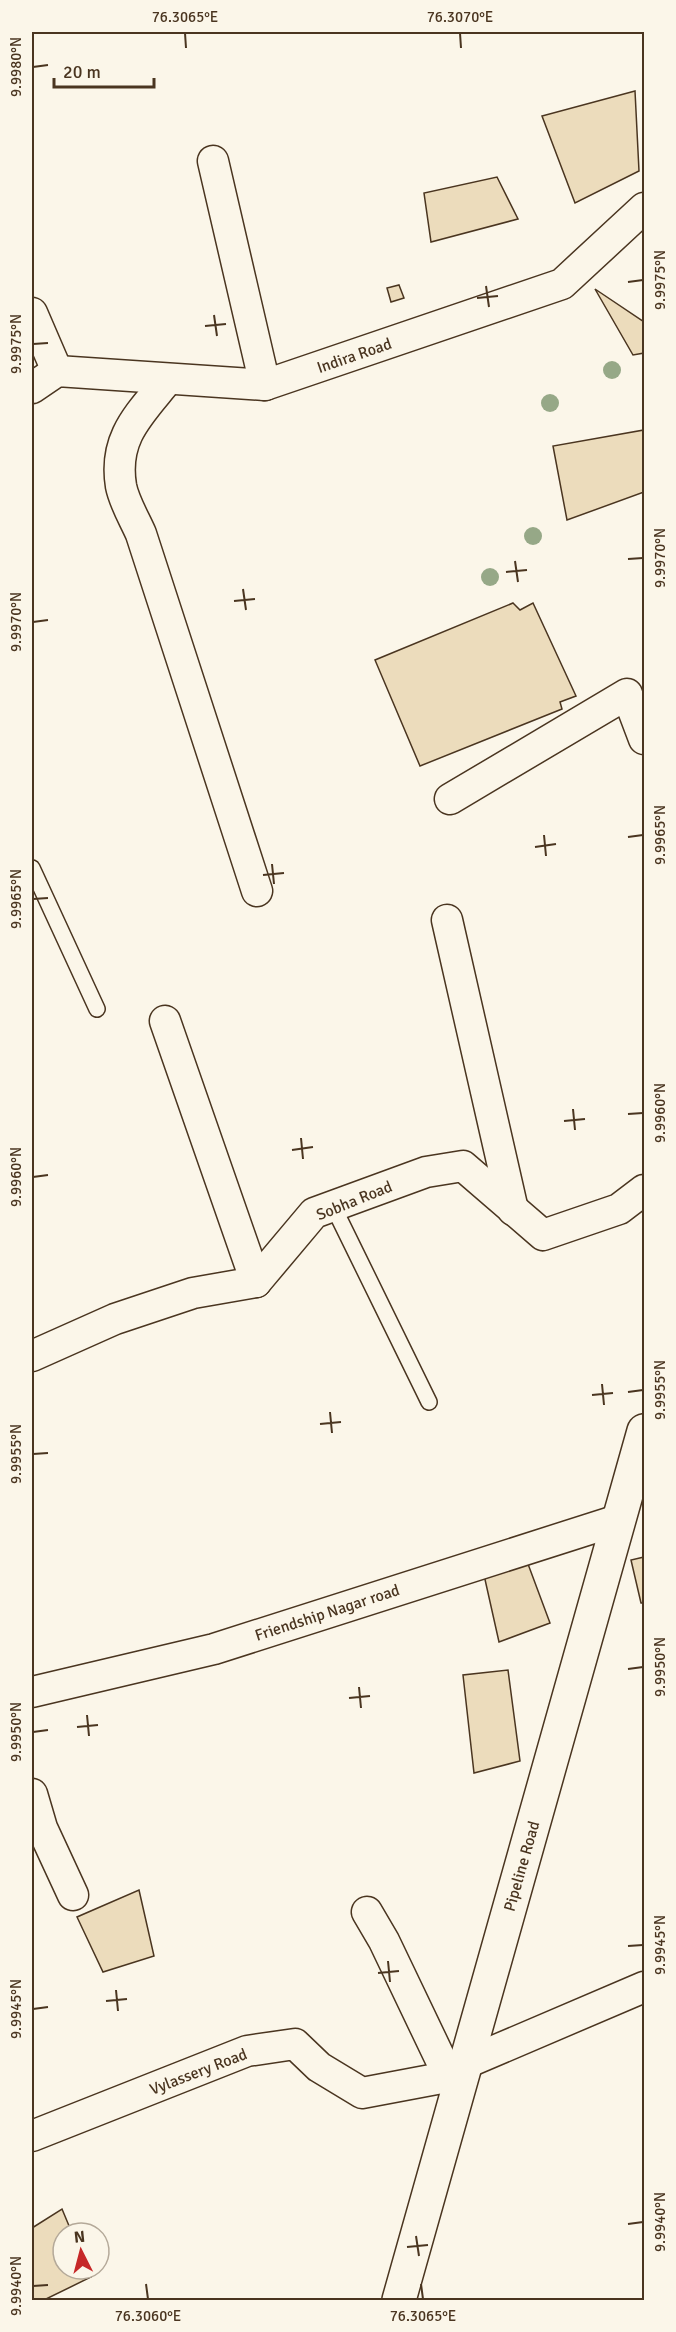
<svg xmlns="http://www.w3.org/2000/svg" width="676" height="2332" font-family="Signika,sans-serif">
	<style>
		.building { fill: #ecdcbc; stroke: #4a3520; stroke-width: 1.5 }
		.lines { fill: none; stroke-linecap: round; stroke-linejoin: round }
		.service-casing { stroke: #4a3520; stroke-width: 18 }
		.minor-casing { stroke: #4a3520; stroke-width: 33 }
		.tertiary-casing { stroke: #4a3520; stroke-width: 36 }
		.service { stroke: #fbf6e9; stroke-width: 15 }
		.minor { stroke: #fbf6e9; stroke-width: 30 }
		.tertiary { stroke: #fbf6e9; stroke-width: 33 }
		.tree { fill: #96a887 }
		.ticks { fill: none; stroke: #4a3520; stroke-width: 2 }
		.labels { text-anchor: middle; stroke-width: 4.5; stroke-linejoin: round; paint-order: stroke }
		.street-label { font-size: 16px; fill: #4a3520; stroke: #fbf6e9 }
		.neatline { fill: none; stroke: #4a3520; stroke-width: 2 }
		.ticks-label { font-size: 15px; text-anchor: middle; fill: #4a3520 }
	</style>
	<rect width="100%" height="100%" fill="#fbf6e9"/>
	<g class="building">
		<path d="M635,91L639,171L575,203L542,116Z"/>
		<path d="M497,177L518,219L431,242L424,193Z"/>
		<path d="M399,285L404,298L391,302L387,288Z"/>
		<path d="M595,289L644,322V353L633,355Z"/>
		<path d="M644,430V492L567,520L553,446Z"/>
		<path d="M513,603L520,610L533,603L576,696L560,702L562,709L420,766L375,660Z"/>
		<path d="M644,1557V1603H641L631,1560Z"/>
		<path d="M528,1564L550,1623L499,1642L484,1575Z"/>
		<path d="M508,1670L520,1761L474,1773L463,1675Z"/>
		<path d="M139,1890L154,1956L103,1972L77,1917Z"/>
		<path d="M62,2209L72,2233H63V2269H87L91,2277L44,2300H32V2228Z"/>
	</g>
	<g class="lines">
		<g class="service-casing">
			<g id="service">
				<path d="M32,868L97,1009"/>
				<path d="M333,1206L429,1402"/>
			</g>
		</g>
		<g class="minor-casing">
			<g id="minor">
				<path d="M213,161L265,385"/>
				<path d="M32,313L57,371"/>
				<path d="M168,379C140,414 113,437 121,486C124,502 135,520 141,534L257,891"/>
				<path d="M32,388L57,371L265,385L562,284L644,208"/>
				<path d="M450,799L627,694L644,739"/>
				<path d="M447,920L513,1210"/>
				<path d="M165,1021L256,1282"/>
				<path d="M32,1356L115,1319L193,1293L256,1282L314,1213L426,1172L463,1166L543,1235L619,1209L644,1190"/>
				<path d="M32,1692L214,1649L618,1520"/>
				<path d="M32,1794L42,1828L73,1895"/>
				<path d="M367,1912L384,1941L449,2077"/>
				<path d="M466,2063L644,1987"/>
				<path d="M32,2136L247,2051L295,2044L319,2067L362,2093L463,2074"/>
			</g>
		</g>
		<g class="tertiary-casing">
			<path id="tertiary" d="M399,2300L644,1431"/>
		</g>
		<use href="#service" class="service"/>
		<use href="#minor" class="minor"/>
		<use href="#tertiary" class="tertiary"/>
	</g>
	<g class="tree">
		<circle cx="612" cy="370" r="9"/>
		<circle cx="550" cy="403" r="9"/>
		<circle cx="533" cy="536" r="9"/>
		<circle cx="490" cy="577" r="9"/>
	</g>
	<path class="ticks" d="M185,33L186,48M460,33L461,48M33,67L48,65M628,282L643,280M486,286L489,307M477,298L498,296M214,315L217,336M205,326L226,324M33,344L48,343M628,559L643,558M515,561L518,582M506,572L527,570M243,589L246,610M234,601L255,599M33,622L48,620M544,835L546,856M628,837L643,835M535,847L556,844M272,864L274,884M263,875L284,873M33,899L48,898M573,1109L575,1130M628,1114L643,1113M564,1121L585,1119M301,1138L303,1159M292,1150L313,1147M33,1177L48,1175M602,1384L604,1405M628,1392L643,1390M592,1395L613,1393M330,1412L332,1433M320,1424L341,1422M33,1454L48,1453M628,1669L643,1667M359,1687L361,1708M349,1698L370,1696M87,1715L89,1736M77,1727L98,1725M33,1732L48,1730M628,1946L643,1945M388,1961L390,1982M378,1973L399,1971M116,1990L118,2011M106,2001L127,1999M33,2009L48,2007M628,2224L643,2222M416,2236L419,2256M407,2247L428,2245M146,2284L148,2299M421,2284L423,2299M33,2286L48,2285"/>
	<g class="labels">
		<g class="street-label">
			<text transform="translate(354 355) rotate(-19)" y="6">Indira Road</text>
			<text transform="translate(354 1200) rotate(-22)" y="6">Sobha Road</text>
			<text transform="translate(327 1612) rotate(-18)" y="6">Friendship Nagar road</text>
			<text transform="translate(521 1866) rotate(-74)" y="6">Pipeline Road</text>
			<text transform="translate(198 2071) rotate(-21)" y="6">Vylassery Road</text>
		</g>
	</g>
	<rect width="676" height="2332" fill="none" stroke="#fbf6e9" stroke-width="66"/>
	<g transform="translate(81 2251) rotate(354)"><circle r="28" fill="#fbf6e9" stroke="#b4a999" stroke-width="1.5"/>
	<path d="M0-4.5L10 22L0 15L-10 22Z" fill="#c62828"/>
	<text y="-9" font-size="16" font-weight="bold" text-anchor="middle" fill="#4a3520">N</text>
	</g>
	<path d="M54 78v9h100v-9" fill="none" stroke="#4a3520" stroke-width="3"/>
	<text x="63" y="78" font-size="18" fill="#4a3520" stroke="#fbf6e9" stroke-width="4.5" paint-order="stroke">20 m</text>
	<rect x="33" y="33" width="610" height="2266" class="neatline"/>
	<g class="ticks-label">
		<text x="185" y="22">76.3065°E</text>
		<text x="460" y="22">76.3070°E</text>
		<text transform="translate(16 67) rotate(-90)" y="5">9.9980°N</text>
		<text transform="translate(660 280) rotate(-90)" y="5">9.9975°N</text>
		<text transform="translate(16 344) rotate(-90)" y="5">9.9975°N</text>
		<text transform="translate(660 558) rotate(-90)" y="5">9.9970°N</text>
		<text transform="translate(16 622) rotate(-90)" y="5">9.9970°N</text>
		<text transform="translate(660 835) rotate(-90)" y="5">9.9965°N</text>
		<text transform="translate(16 899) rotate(-90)" y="5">9.9965°N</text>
		<text transform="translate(660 1113) rotate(-90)" y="5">9.9960°N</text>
		<text transform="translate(16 1177) rotate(-90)" y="5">9.9960°N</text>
		<text transform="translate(660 1390) rotate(-90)" y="5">9.9955°N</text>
		<text transform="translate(16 1454) rotate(-90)" y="5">9.9955°N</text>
		<text transform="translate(660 1667) rotate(-90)" y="5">9.9950°N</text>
		<text transform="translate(16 1732) rotate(-90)" y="5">9.9950°N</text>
		<text transform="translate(660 1945) rotate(-90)" y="5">9.9945°N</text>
		<text transform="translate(16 2009) rotate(-90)" y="5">9.9945°N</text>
		<text transform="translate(660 2222) rotate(-90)" y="5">9.9940°N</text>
		<text transform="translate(16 2286) rotate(-90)" y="5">9.9940°N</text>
		<text x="148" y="2321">76.3060°E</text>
		<text x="423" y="2321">76.3065°E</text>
	</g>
</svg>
